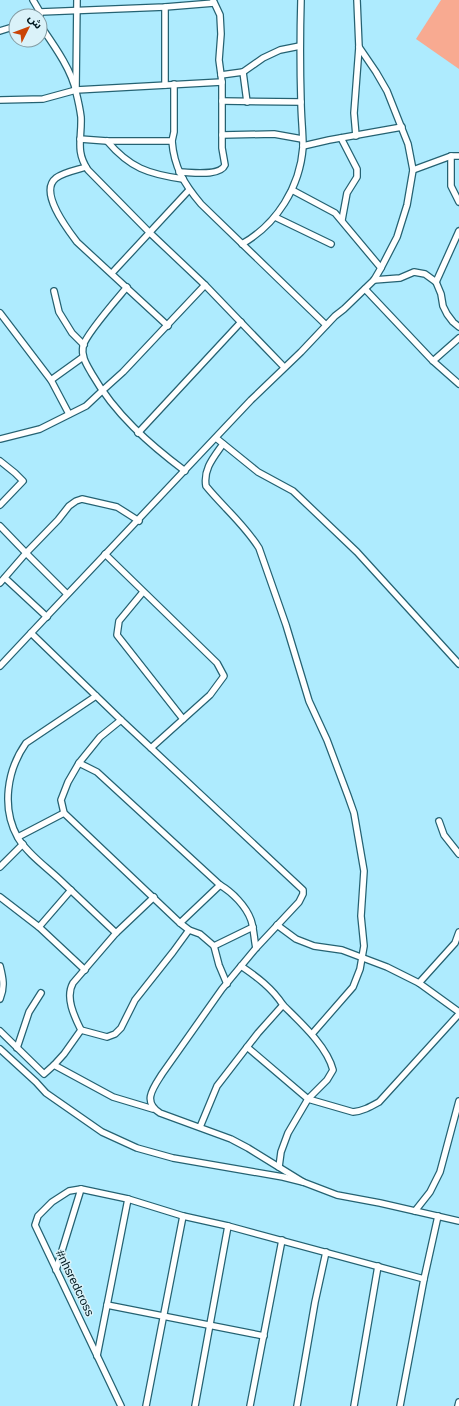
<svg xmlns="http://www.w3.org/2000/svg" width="459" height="1406" font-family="Arial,'Noto Sans Arabic',sans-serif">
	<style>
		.green { fill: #f8aa91 }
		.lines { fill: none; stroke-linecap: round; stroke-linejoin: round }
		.street-casing { stroke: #256272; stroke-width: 8 }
		.street { stroke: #fff; stroke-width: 5.5 }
		.labels { text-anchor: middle; stroke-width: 3; stroke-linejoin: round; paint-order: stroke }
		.street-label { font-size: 12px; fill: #021a21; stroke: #daf2f9 }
	</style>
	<rect width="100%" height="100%" fill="#aeebfe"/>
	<path class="green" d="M441,0H459V69L416,39Z"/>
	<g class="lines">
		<g class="street-casing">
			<g id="street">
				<path d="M33,0L40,12V16"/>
				<path d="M165,7V85"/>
				<path d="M40,12L165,7L214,3"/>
				<path d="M40,25C53,44 72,70 76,92C78,100 80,109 81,117C82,138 75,151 88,170L149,232L205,285L284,367"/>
				<path d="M0,31L16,26"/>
				<path d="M243,72L247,102"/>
				<path d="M221,75L243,72L263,58L280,50L300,46"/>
				<path d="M76,88L77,0"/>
				<path d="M0,100L43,99L76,90L222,82"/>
				<path d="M222,101L301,102"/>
				<path d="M222,135L274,134L302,139"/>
				<path d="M356,136L354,113L359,47L357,0"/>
				<path d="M341,138L357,169V177L347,193L342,220"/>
				<path d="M80,139L107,141H172L174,132V84"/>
				<path d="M107,141C130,168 148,174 183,179"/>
				<path d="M172,141C174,167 184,184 201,204L326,325"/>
				<path d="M303,146L329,140L402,127"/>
				<path d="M451,156V186L459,202"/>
				<path d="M86,167C77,170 64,172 56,178C38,192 68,230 77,242L168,326"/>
				<path d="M413,170L451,156H459"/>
				<path d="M179,172C190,172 220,177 225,165L222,148V82L219,60L221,34L220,15L213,0"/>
				<path d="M292,190L335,213L381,268"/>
				<path d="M275,217L331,244"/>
				<path d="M242,244C277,224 300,187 303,147C303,132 301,116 301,101C300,67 300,34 301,0"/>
				<path d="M112,273L189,190"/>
				<path d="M374,280L400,278L414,272L425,274L436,282L441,294L443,306L447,314L453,322L459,327"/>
				<path d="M436,282L459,231"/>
				<path d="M127,287C117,299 86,334 83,346C81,357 87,365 92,374C115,414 149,444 185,471"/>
				<path d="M365,289L433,361L459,384"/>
				<path d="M54,291L59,312L72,333L84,345"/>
				<path d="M0,313L51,380L69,414"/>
				<path d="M433,361L459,338"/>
				<path d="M51,380L83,357"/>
				<path d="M138,433L241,322"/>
				<path d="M216,438L258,472L293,491L357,552L459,664"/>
				<path d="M0,439L40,429L86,406L103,390L123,372L205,285"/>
				<path d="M223,444C214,457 203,469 206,486C223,507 244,524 259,548L286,625L309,701L327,740L348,796L354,813L364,871L361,916L364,946L360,969L353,987L312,1034"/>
				<path d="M0,461L15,473L23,481L0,505"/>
				<path d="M0,526L26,553L0,583"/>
				<path d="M105,554L217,663L224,676L210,695L151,748"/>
				<path d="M5,578L47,617"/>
				<path d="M143,592L119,621L117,635L183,719"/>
				<path d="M67,594L26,553L58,520L69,506L76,501L82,499L117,507L139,521"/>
				<path d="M0,666L31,633"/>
				<path d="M96,696L26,743C7,770 1,808 18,838C28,854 45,866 59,879C78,897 97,915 116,933"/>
				<path d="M79,763L100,737L121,720"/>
				<path d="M439,821L444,835L459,854"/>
				<path d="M18,837L64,813"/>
				<path d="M0,867L23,844"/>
				<path d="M0,897L39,927L85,970"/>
				<path d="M180,923L220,885"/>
				<path d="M277,925L296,939L314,946L342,950L387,967L419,983L459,1012"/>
				<path d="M39,927L71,890"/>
				<path d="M214,946L253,927"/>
				<path d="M0,966C3,978 5,987 0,999"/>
				<path d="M419,983L455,943L459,932"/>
				<path d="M227,984L219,965L214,946L200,934L189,930L180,923L64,813L61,800L68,782L79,763L97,772L220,885C232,892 246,906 251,920C254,929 254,939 256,948"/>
				<path d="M81,1030L107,1037L115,1034L121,1028L135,1000L173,952L189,930"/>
				<path d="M0,1031L44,1074L54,1065"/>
				<path d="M247,1047L308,1099L353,1112C363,1111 370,1107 379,1102L459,1014"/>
				<path d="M17,1048L29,1012L41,993"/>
				<path d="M0,1049L36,1082L46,1093L102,1132L137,1148L173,1158L283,1177L303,1182L337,1195L380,1203L459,1221"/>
				<path d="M153,1109L113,1097L54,1065L64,1054L81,1030C74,1016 65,997 73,983L116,933L154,897"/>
				<path d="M200,1127L217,1086L258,1033L283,1005C272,988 257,977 241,966"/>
				<path d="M279,1167L281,1152L288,1133L308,1099L327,1080L333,1070C327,1046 300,1022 283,1005"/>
				<path d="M303,1182L248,1148L231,1139L160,1113C142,1102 153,1088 162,1074L222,989L256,948L299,902L303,894V890L121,720L31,633L251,400L301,352L335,316L344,309L374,280L381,268L397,237L407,205L413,170L408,144L387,91L376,72L359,47"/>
				<path d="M415,1211L430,1192L440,1172L459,1101"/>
				<path d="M56,1270L81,1189"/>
				<path d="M107,1305L264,1336"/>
				<path d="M97,1356L128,1199"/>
				<path d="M121,1406L35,1225L38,1216L52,1202L69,1191L81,1189L128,1199L183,1216L228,1226L424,1279L438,1216"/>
				<path d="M146,1406L183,1216"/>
				<path d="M195,1406L228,1226"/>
				<path d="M250,1406L282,1240"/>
				<path d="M297,1406L315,1302L326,1252"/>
				<path d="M354,1406L378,1266"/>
				<path d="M400,1406L424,1279"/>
				<path d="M458,1406L459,1402"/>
			</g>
		</g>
		<use href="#street" class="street"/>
	</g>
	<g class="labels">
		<g class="street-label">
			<text transform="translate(75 1283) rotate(64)" y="4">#nhsredcross</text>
		</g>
	</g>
	<g transform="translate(28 28) rotate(48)"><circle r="19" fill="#daf2f9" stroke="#849ca3"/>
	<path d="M0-3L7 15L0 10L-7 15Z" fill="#ca4406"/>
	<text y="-6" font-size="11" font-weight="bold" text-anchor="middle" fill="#021a21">ش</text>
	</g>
</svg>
